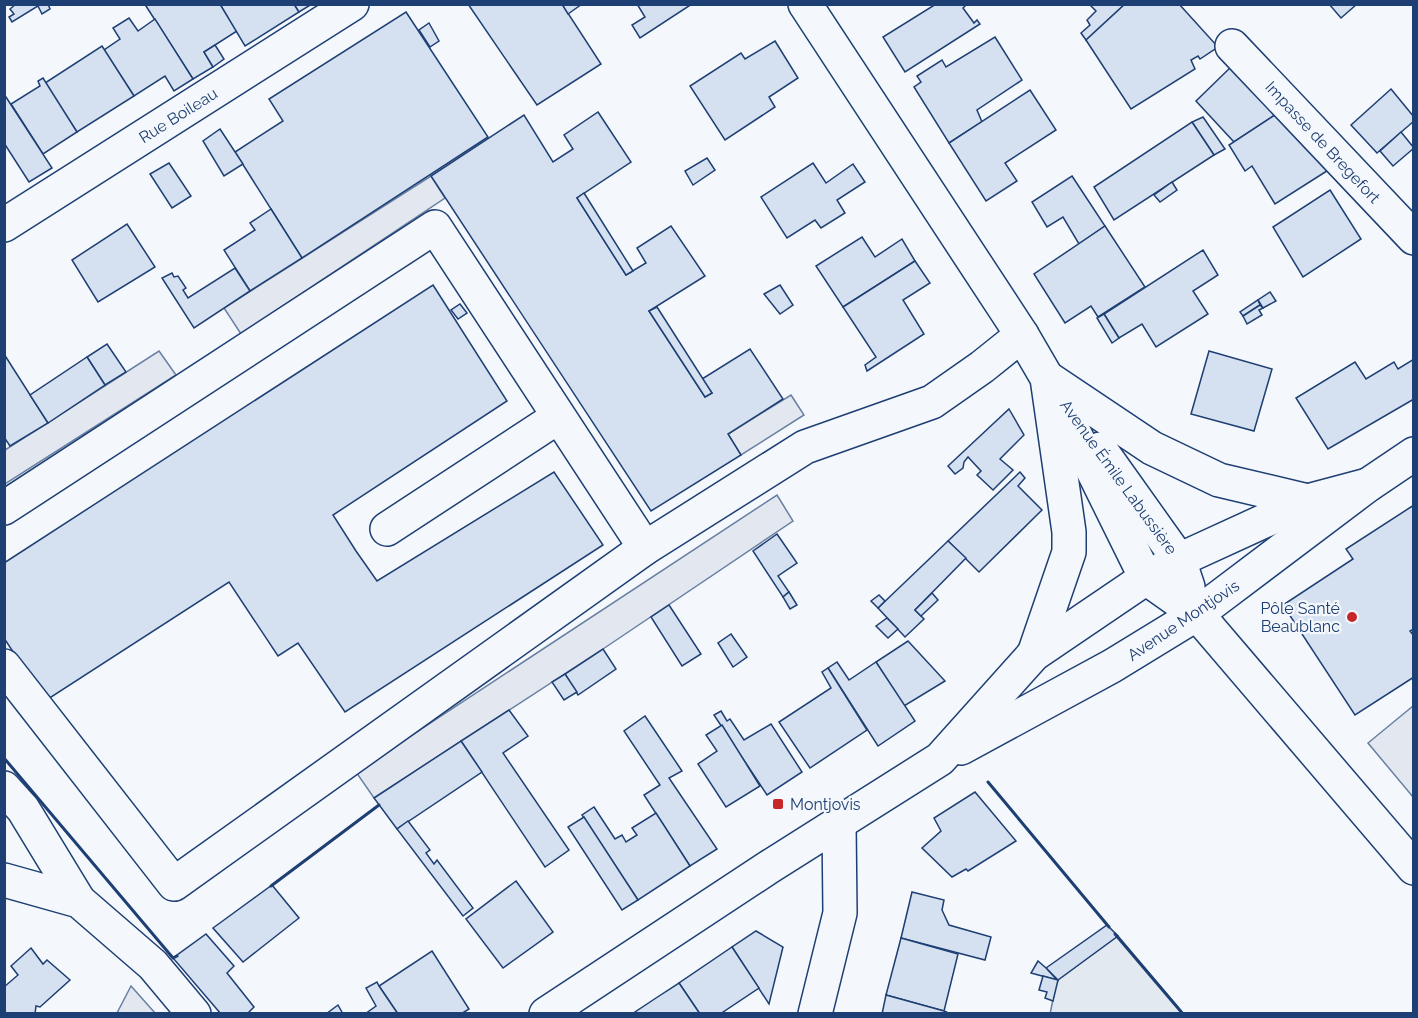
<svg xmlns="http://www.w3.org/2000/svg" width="1418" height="1018" font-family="Raleway,sans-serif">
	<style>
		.green { fill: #e3e9f0; stroke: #687fa3; stroke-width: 1.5 }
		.parking { fill: #e3e8f0; stroke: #687fa3; stroke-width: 1.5 }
		.building { fill: #d5e0f0; stroke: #1d3f73; stroke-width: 1.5 }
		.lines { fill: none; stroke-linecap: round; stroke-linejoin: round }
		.minor-casing { stroke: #1d3f73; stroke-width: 36 }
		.major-casing { stroke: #1d3f73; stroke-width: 36 }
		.minor { stroke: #f4f7fb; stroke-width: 33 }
		.major { stroke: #f4f7fb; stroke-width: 33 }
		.wall { stroke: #1d3f73; stroke-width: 3 }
		.poi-dot { fill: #c62828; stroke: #f4f7fb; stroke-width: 2 }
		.labels { text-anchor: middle; stroke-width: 4.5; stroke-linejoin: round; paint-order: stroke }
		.street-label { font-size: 16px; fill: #1d3f73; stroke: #f4f7fb }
		.poi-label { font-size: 16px; fill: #1d3f73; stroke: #f4f7fb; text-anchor: end }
	</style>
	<rect width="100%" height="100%" fill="#f4f7fb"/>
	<path class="green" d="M1118,936L1183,1013L1050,1014L1057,980Z"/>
	<g class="parking">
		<path d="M431,176L445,198L241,334L224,308Z"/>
		<path d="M159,351L176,375L5,484V450Z"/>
		<path d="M791,395L804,415L741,455L728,434Z"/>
		<path d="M777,495L793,521L603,649L374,798L356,772Z"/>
		<path d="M1413,706V797L1368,743Z"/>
		<path d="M131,986L155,1013H117Z"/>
	</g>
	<g class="building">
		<path d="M16,4H37L38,6L12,22L9,17L14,14L10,9Z"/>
		<path d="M41,4H48L50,9L42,14L38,6Z"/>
		<path d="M148,4H220L237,31L204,52L213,67L193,79L146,6Z"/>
		<path d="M220,4H294L299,12L245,46Z"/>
		<path d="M294,4H312L299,12Z"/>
		<path d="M468,4H562L601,64L537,105Z"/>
		<path d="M562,4H582L568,14Z"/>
		<path d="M637,4H692L640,38L632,25L645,17Z"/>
		<path d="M936,4H967L963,8L974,23L977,20L980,24L905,72L883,37Z"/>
		<path d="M1089,4H1125L1086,40L1081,33L1090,25L1087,20L1096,11Z"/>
		<path d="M1125,4H1179L1218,47L1200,59L1198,56L1191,60L1195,69L1131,109L1086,40Z"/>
		<path d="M1329,4H1357L1341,18Z"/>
		<path d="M406,12L488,137L302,258L235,152L283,121L269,99Z"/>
		<path d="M129,18L138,31L155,19L193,79L174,91L165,76L134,96L104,50L120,39L113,28Z"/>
		<path d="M429,23L439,41L430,47L419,30Z"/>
		<path d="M995,37L1022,80L977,110L982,122L949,143L914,87L921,82L917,76L942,60L946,67Z"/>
		<path d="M775,41L798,78L769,97L775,107L725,140L690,86L741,53L745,59Z"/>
		<path d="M215,45L224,59L213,67L204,52Z"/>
		<path d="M102,46L134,96L77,132L45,83Z"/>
		<path d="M1234,64L1278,113L1234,142L1196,101Z"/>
		<path d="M43,78L77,132L43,154L11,104L40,86L38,81Z"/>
		<path d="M1391,89L1414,117V121L1377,153L1351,125Z"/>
		<path d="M1030,90L1056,130L1005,163L1017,181L986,201L949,143Z"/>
		<path d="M4,94L52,168L29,182L4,143Z"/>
		<path d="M598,112L631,162L577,198L626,275L646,263L637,248L671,226L705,276L649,311L705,397L712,393L702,379L750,349L783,399L728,434L741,455L651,511L431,176L524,115L553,162L573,149L564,135Z"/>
		<path d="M1278,113L1330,169L1275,204L1252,166L1245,171L1229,145Z"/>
		<path d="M1203,117L1225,149L1214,155L1192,122Z"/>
		<path d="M1192,122L1214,155L1114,220L1094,187Z"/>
		<path d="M220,129L243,164L224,176L203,141Z"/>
		<path d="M1401,132L1414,148L1393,166L1380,151Z"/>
		<path d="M707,158L715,170L693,185L685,171Z"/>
		<path d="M169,163L191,196L172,208L150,174Z"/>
		<path d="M813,163L826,183L853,164L865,182L837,200L845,213L821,228L815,220L787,238L761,197Z"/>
		<path d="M1072,176L1105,226L1079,244L1063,217L1047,227L1032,202Z"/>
		<path d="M1172,182L1177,190L1160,202L1154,195Z"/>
		<path d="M1330,190L1361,239L1303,277L1273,227Z"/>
		<path d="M584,193L633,271L626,275L577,198Z"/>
		<path d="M271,209L302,258L250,291L224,250L255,230L250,223Z"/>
		<path d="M127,224L155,267L98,302L72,260Z"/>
		<path d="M1105,226L1145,287L1098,317L1091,306L1065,323L1034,274Z"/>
		<path d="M862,237L875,257L902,239L915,261L843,307L816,266Z"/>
		<path d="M1203,250L1218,275L1193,291L1208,314L1156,347L1142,324L1119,338L1104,314Z"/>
		<path d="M915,261L930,283L903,300L924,334L867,371L865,365L876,357L843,307Z"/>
		<path d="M235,268L250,291L194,328L162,278L172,273L174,277L178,276L186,288L183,290L188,298Z"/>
		<path d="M433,285L507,401L333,515L356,551L377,581L554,472L603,545L345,712L298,643L278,656L229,582L45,701L4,638V563Z"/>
		<path d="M780,285L793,305L780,314L764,294Z"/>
		<path d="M1270,292L1276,301L1263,308L1258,300Z"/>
		<path d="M1258,300L1260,305L1243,316L1240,312Z"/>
		<path d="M460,304L467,313L458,319L451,310Z"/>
		<path d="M1260,305L1263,308L1259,310L1262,315L1247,324L1243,316Z"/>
		<path d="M657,307L712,393L705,397L649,311Z"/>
		<path d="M1104,314L1119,338L1112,343L1097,318Z"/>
		<path d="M107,344L126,372L105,385L87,357Z"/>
		<path d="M1209,351L1272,369L1254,431L1191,414Z"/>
		<path d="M4,354L48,423L10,446L4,437Z"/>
		<path d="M87,357L105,385L48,423L30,395Z"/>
		<path d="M1414,359V399L1328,449L1296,398L1355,362L1366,379L1394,362L1398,369Z"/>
		<path d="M1009,409L1024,435L1000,459L1013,470L993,490L977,475L981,471L968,457L964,462L963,468L955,474L948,466Z"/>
		<path d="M1020,472L1025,478L1018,486L1042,510L979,572L948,541Z"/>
		<path d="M1414,505V629L1410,631L1414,636V677L1355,715L1283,605L1353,559L1346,549Z"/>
		<path d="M777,534L797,563L778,576L789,592L783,597L753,551Z"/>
		<path d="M948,541L966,558L915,610L924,619L905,637L878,608Z"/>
		<path d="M789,592L797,605L790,609L783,597Z"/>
		<path d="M932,593L938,600L921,616L915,610Z"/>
		<path d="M879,595L885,601L878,608L871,601Z"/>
		<path d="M669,605L701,654L682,666L651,617Z"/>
		<path d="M887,618L898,629L888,638L876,626Z"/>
		<path d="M731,634L747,657L733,667L718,643Z"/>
		<path d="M908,641L945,681L904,706L876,662Z"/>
		<path d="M603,649L616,669L578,695L565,674Z"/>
		<path d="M837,662L849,680L876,662L915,721L878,746L828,668Z"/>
		<path d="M828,668L867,730L810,768L779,722L831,688L822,672Z"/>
		<path d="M565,674L577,692L564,700L552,682Z"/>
		<path d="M509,710L528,736L503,753L569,850L545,867L461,741Z"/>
		<path d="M721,711L727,721L730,719L744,740L771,724L802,772L767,795L714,715Z"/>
		<path d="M645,716L682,771L669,778L717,849L690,866L644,795L660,785L624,731Z"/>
		<path d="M722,725L760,786L726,807L698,764L717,751L706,735Z"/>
		<path d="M461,741L482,772L397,829L374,798Z"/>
		<path d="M975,792L1016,841L968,871L966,869L952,877L922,848L941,831L934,818Z"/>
		<path d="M594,807L615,839L622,835L626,842L637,835L632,828L656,813L690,866L638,900L582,815Z"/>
		<path d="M584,817L638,900L622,910L568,827Z"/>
		<path d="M408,821L430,850L426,853L434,864L437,860L473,908L463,916L397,829Z"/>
		<path d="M516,881L553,932L503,968L466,919Z"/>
		<path d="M272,885L299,918L243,962L213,928Z"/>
		<path d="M912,892L944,900L942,910L949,925L991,937L985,960L901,938Z"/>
		<path d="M1107,925L1118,936L1058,980L1046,968Z"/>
		<path d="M756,931L783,947L769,1004L732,947Z"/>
		<path d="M206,934L234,966L227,973L254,1007L247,1014H221L173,958Z"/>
		<path d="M901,938L958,954L944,1011L886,995Z"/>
		<path d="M732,947L759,988L720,1014H700L679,983Z"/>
		<path d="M31,948L43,964L47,960L70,980L40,1007L36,1006L35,1014H4V987L18,975L11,966Z"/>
		<path d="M432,951L469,1009L461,1014H398L379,986Z"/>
		<path d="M1038,961L1046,968L1057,980L1031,973Z"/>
		<path d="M1043,976L1058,980L1053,1001L1045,998L1047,992L1039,990Z"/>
		<path d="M377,982L379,986L398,1014H365L376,1006L366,988Z"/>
		<path d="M679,983L700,1014H632L656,998Z"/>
		<path d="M886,995L944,1011L951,1014H882Z"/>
		<path d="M338,1005L343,1014H326Z"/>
	</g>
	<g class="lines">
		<g class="minor-casing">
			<g id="minor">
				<path d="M805,4L1022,335L1047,378L1069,532V552L1034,654"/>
				<path d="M1232,46L1414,238"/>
				<path d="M4,225L352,4"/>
				<path d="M1049,379L1152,448L1219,480L1308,501"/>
				<path d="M1060,404L1146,578L1197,614L1414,868"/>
				<path d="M1100,449L1179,560L1188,587"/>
				<path d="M4,508L435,227L645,548"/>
				<path d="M387,529L558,417"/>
				<path d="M4,666L174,884L645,548L805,447L932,402L982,367L1022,335"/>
				<path d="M4,788L23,809L79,901"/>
				<path d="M4,880L79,901L153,965L194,1014"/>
			</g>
		</g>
		<g class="major-casing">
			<g id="major">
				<path d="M961,748L1112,666L1197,614L1368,485L1414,454"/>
				<path d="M546,1014L769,867L940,759L1034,654L1146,578L1179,560L1308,501L1368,485"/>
				<path d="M815,1014L840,913L839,823"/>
			</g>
		</g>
		<use href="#minor" class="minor"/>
		<use href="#major" class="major"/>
		<g class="wall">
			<path d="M4,758L173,958L177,956"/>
			<path d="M988,782L1109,927"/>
			<path d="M271,886L379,805"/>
			<path d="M1115,934L1183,1014"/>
		</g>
	</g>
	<g class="poi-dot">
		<circle cx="1352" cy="617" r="6"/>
		<rect x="772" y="798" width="12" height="12" rx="3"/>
	</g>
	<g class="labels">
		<g class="street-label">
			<text transform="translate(178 115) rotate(-32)" y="6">Rue Boileau</text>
			<text transform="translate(1323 142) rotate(47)" y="6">Impasse de Bregefort</text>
			<text transform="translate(1119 477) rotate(54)" y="6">Avenue Émile Labussière</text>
			<text transform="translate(1183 620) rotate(-34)" y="6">Avenue Montjovis</text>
		</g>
		<g class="poi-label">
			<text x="1340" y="614">Pôle Santé<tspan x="1340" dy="18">Beaublanc</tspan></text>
			<text x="790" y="810" text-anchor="start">Montjovis</text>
		</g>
	</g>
	<rect width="1418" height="1018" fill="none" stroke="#1d3f73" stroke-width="12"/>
</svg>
